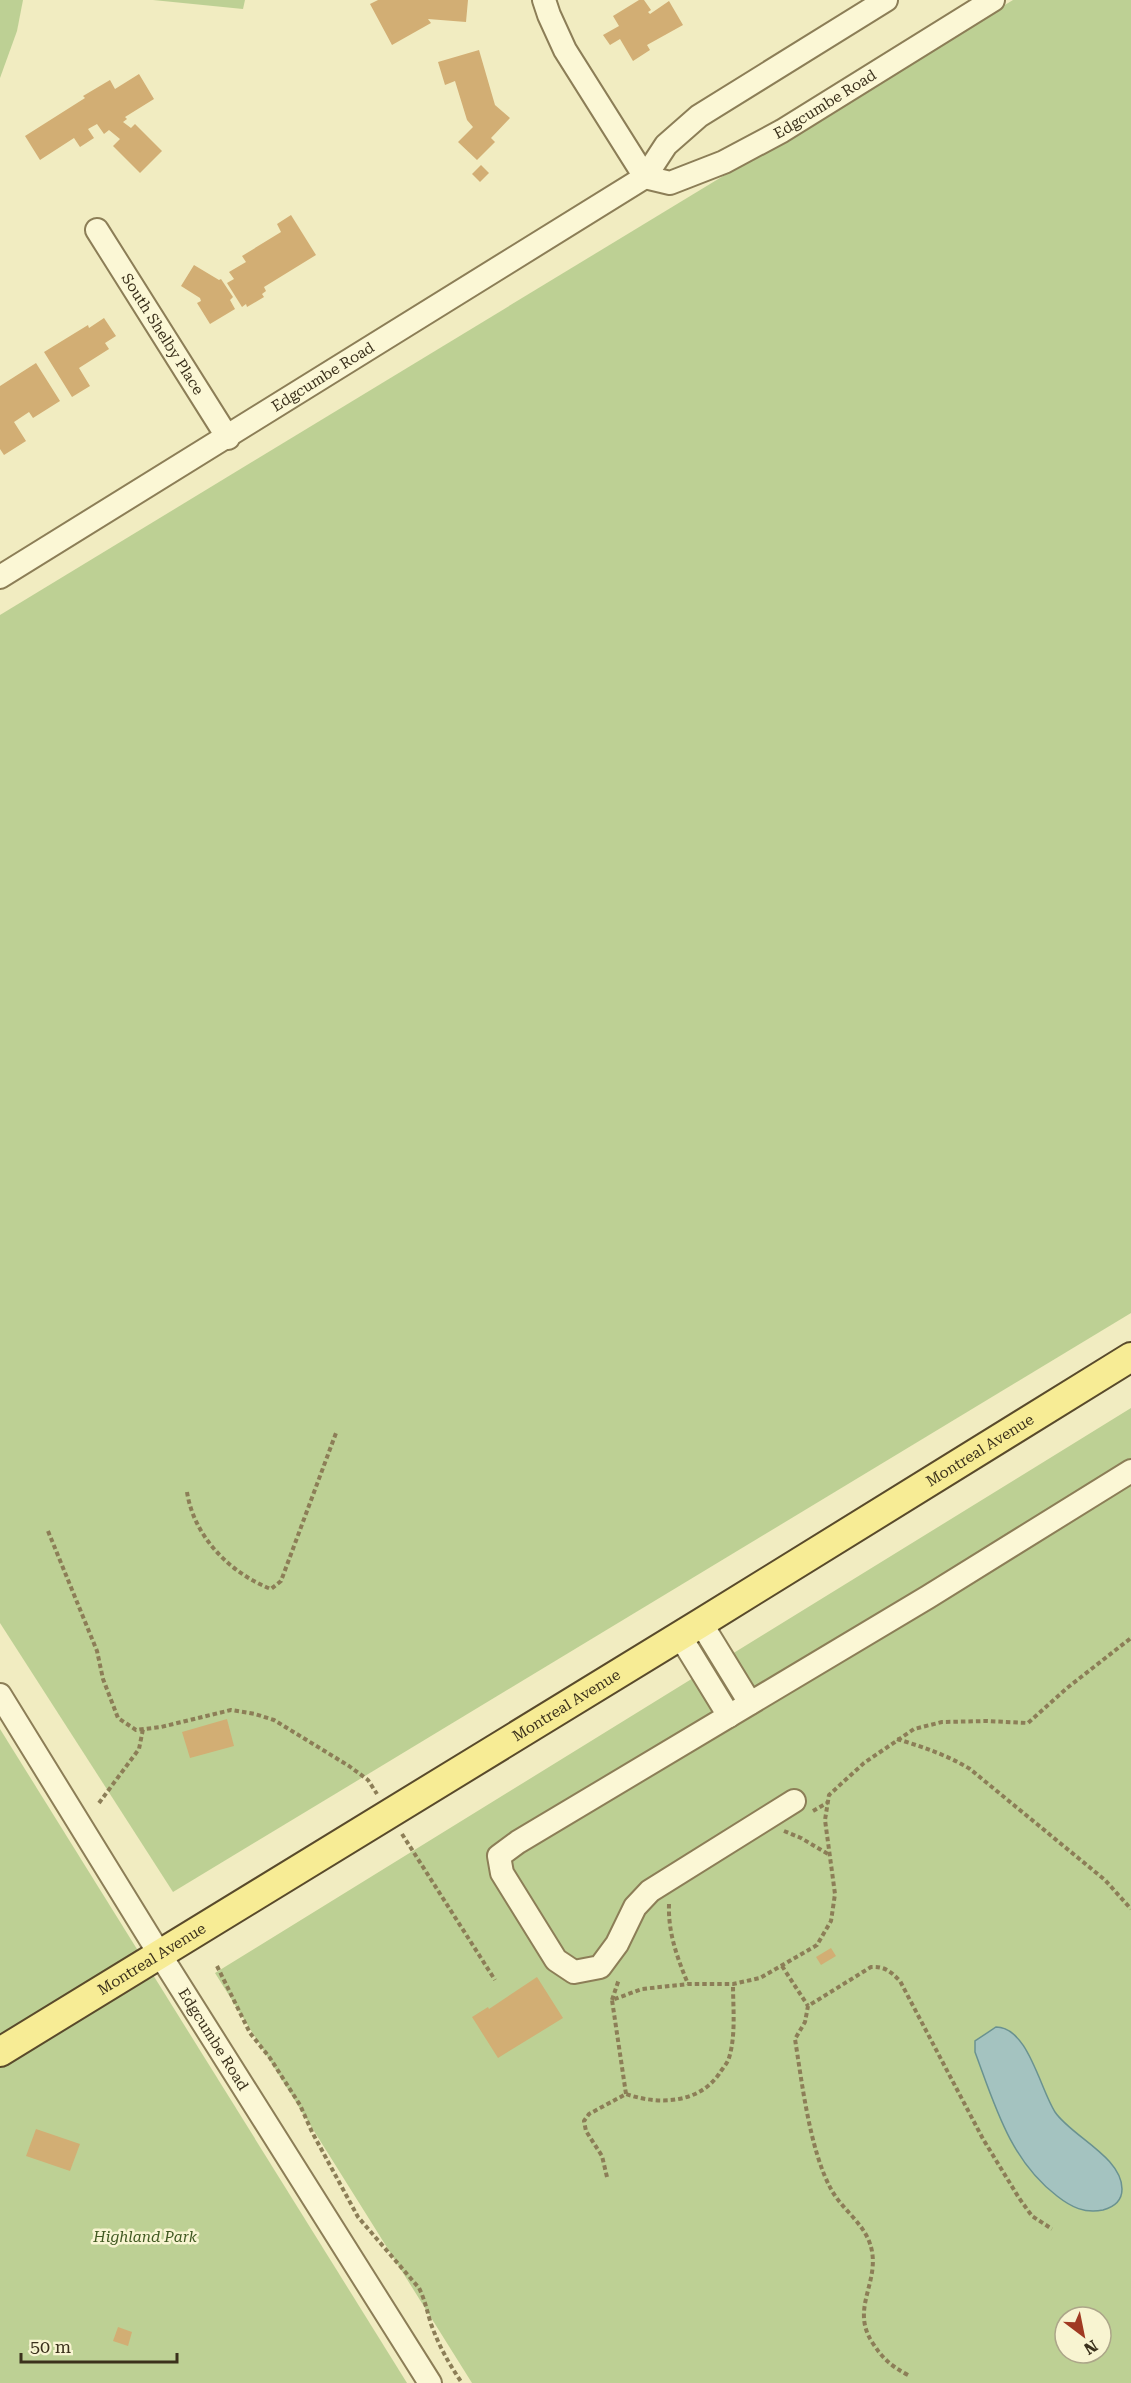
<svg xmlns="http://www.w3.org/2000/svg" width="1131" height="2383" font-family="'Roboto Serif',serif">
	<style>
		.green { fill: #bdd094; fill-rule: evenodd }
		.water { fill: #a4c3c0; stroke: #6a9290; stroke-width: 1.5 }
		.building { fill: #d2ae74 }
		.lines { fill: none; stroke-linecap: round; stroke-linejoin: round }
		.minor-casing { stroke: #8c7e57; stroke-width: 26 }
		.major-casing { stroke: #594a2b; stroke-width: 32 }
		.path { stroke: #8c7e57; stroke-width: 4; stroke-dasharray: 4.5 3; stroke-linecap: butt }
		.minor { stroke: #fbf7d5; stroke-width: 22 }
		.major { stroke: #f7ec95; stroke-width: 28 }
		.labels { text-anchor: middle; stroke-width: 5; stroke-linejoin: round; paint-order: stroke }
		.street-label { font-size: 15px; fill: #3b311c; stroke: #f8f4d1 }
		.park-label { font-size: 15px; font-style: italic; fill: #405921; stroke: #f8f4d1 }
	</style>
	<rect width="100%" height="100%" fill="#f1ecc1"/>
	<g class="green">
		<path d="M0,0H23L17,31L0,78Z"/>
		<path d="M153,0H245L243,9Z"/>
		<path d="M1013,0H1131V1313L173,1892L0,1623V615Z"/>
		<path d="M1131,1408V2383H472L215,1973ZM1065,2317H1101V2353H1065Z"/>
		<path d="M0,1729L407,2383H0Z"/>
	</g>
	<path class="water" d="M996,2027C1028,2027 1040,2089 1055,2112C1071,2136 1122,2157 1122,2189C1122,2201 1114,2207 1103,2210C1085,2214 1071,2207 1057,2196C1010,2160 995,2106 975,2052V2041Z"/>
	<g class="building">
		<path d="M378,0H468L466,22L428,19L431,23L392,45L370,4Z"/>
		<path d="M639,0H644L651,10L648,12L650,14L669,1L683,25L647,45L650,50L633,61L620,39L610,45L603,35L619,26L613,16Z"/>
		<path d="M479,50L495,105L510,118L491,138L495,142L477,160L458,142L473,127L467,120L455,81L445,85L438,62Z"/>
		<path d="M139,74L154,99L125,117L127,119L123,122L131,128L135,124L162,151L140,173L113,146L120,139L109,130L104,134L97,124L88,129L94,138L80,147L74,138L40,160L25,136L85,98L83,96L110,80L115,89Z"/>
		<path d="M481,165L489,173L480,182L472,174Z"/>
		<path d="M291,215L316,255L264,287L266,291L262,294L264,297L247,307L246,304L242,307L227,283L234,279L229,272L246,262L242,256L281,232L277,224Z"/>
		<path d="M194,265L219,280L221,279L233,297L230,300L235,309L210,324L197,303L201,301L200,298L181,286Z"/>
		<path d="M104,318L116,336L105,343L109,349L79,368L90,386L72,397L44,352L88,325L89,328Z"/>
		<path d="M36,363L60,401L33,418L29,412L14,422L26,441L4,455L0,449V386Z"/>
		<path d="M227,1719L234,1746L190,1758L182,1732Z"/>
		<path d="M831,1948L836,1956L821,1965L816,1957Z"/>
		<path d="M537,1977L563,2018L498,2058L472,2017L488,2007L489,2009Z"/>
		<path d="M36,2129L80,2144L70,2171L26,2156Z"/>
		<path d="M118,2327L132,2332L128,2346L113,2341Z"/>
	</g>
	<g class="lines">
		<g class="minor-casing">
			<g id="minor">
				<path d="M544,0L549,15L565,50L645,177"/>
				<path id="s1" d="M645,177L670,183L724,162L782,131L993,0"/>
				<path id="s2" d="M97,230L228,438"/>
				<path id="s3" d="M0,577L645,177L666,145L699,116L886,0"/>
				<path d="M701,1623L750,1703"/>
				<path d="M680,1636L729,1716"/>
				<path id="s4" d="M0,1695L159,1953L430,2383"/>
				<path d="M794,1801L650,1891L635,1907L617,1944L600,1967L574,1972L556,1960L502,1873L499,1856L518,1842L928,1597L1131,1471"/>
			</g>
		</g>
		<g class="major-casing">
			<g id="major">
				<path id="s5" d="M0,2052L701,1623L1131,1357"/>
			</g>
		</g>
		<g class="path">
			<path d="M187,1492C194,1537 230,1573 271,1589L281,1581L336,1433"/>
			<path d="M48,1531L97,1651L103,1679L118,1718L136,1730L161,1727L231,1710L255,1714L274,1720L349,1766L368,1780L377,1794"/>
			<path d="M897,1739C923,1747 947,1755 970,1769L1105,1880L1131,1909"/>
			<path d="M99,1803L139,1749L143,1729"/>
			<path d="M813,1811L827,1803"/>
			<path d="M784,1831L801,1838L828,1854"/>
			<path d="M402,1834L495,1980"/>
			<path d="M669,1904C668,1933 677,1957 688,1984"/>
			<path d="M217,1966L250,2033L270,2058L300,2105L312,2132L358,2217L419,2288C425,2300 427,2311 431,2324C439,2346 449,2364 462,2383"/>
			<path d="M782,1966L808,2006"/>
			<path d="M612,2000L619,1979"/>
			<path d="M626,2094L612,2000L642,1989L688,1984H733L760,1978L817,1945L831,1921L835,1894L825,1820L829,1795L864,1763L914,1729L942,1722L986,1721L1028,1723L1067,1688L1131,1638"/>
			<path d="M607,2177L602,2156L586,2131L584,2121L589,2114L626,2094C658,2105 698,2104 719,2074C722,2069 727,2064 729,2058C736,2035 733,2008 733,1984"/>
			<path d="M908,2375C891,2366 882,2358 872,2342C849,2306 884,2279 869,2241C861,2221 841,2208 831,2189C810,2151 802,2083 795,2039L805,2022L808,2006L871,1967C885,1966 891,1972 900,1981L983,2139L1019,2198L1032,2216L1052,2229"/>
		</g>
		<use href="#minor" class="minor"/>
		<use href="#major" class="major"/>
	</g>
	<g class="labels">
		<g class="street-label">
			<text dy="5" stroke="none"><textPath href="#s1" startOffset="200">Edgcumbe Road</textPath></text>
			<text dy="5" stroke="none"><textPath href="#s2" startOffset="123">South Shelby Place</textPath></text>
			<text dy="5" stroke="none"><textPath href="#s3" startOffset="380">Edgcumbe Road</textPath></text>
			<text dy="5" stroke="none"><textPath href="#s5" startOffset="1150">Montreal Avenue</textPath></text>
			<text dy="5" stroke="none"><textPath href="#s5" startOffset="664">Montreal Avenue</textPath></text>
			<text dy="5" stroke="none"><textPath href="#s5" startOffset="178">Montreal Avenue</textPath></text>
			<text dy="5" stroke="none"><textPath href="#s4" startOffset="405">Edgcumbe Road</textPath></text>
		</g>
		<g class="park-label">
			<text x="145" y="2242">Highland Park</text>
		</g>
	</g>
	<g transform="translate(1083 2335) rotate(148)"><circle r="28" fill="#f8f4d1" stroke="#aca689" stroke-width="1.5"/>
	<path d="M0-4.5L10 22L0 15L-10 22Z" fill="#a03a22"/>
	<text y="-9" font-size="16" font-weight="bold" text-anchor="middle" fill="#3b311c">N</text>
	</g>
	<path d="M21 2353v9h156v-9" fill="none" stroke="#3b311c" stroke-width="3"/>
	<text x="30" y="2353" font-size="18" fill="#3b311c" stroke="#f8f4d1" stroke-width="4.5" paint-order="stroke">50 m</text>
</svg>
